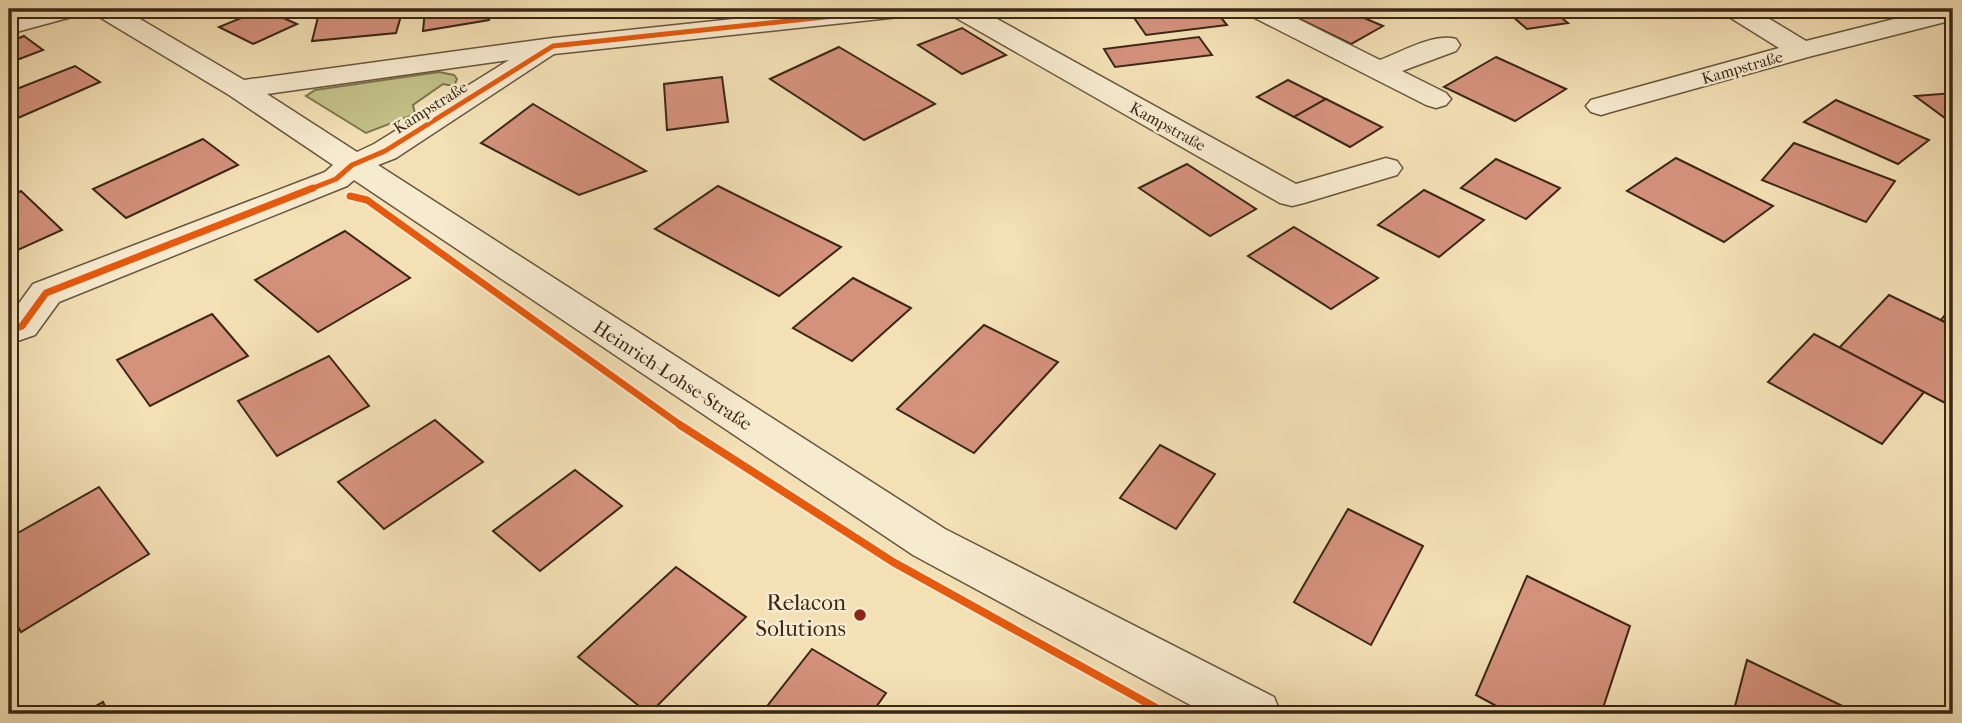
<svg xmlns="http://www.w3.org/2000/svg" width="1962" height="723" font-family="'IM FELL French Canon',serif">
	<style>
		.green { fill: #c2c088; stroke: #7e744e; stroke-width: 2 }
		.building { fill: #d4917c; stroke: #3a2715; stroke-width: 2 }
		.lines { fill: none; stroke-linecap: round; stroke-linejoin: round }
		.minor-casing { stroke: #68553d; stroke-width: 3 }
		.minor { fill: #f7ebcf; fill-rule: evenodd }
		.cycleway-far2-casing { stroke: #f7ebcf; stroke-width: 9 }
		.cycleway-far1-casing { stroke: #f7ebcf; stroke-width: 11 }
		.cycleway-casing { stroke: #f7ebcf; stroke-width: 12 }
		.cycleway-far2 { stroke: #e8590c; stroke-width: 5 }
		.cycleway-far1 { stroke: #e8590c; stroke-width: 7 }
		.cycleway { stroke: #e8590c; stroke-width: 8 }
		.poi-dot { fill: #8f2418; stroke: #f7ebcf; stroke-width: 2.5 }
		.labels { text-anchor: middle; stroke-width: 5; stroke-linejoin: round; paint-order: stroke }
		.far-street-label { font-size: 16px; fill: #3a2715; stroke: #f7ebcf }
		.street-label { font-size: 19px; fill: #3a2715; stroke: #f7ebcf }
		.near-poi-label { font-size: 23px; fill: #3a2715; stroke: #f7ebcf; text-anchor: end }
	</style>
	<rect width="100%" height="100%" fill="#f3e0b5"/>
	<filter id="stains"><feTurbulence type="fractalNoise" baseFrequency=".00286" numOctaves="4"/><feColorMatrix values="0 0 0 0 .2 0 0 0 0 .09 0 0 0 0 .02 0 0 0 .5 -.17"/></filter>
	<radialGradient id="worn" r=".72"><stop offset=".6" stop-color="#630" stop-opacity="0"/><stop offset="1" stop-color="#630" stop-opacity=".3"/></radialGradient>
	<path class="green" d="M439,72L454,75L457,79L454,86L443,84L413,105L415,114L366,133L306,96L315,90Z"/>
	<g class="building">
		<path d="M263,9L297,24L253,44L219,27Z"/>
		<path d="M320,9H403L396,33L312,41Z"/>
		<path d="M492,9L489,20L423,31L425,10Z"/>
		<path d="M1128,9H1214L1227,25L1146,35Z"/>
		<path d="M1283,9H1343L1383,26L1351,44L1287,13Z"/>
		<path d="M1487,9H1551L1568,23L1527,29L1505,10L1491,12Z"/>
		<path d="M1598,9H1656L1659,11L1609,17Z"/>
		<path d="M962,28L1006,55L962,74L918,45Z"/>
		<path d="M24,36L43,50L9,63V42Z"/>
		<path d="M1199,37L1212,55L1115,67L1104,49Z"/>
		<path d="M839,47L935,104L864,140L770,79Z"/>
		<path d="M1496,57L1566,89L1515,121L1444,87Z"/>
		<path d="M75,66L100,82L9,122V92Z"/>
		<path d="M722,77L728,122L667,130L664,84Z"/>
		<path d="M1288,80L1326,99L1294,117L1257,97Z"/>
		<path d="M1953,93V124L1915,96Z"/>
		<path d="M1326,99L1382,127L1350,147L1294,117Z"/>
		<path d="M1836,100L1929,140L1898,164L1804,122Z"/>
		<path d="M533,104L646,171L579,195L481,143Z"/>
		<path d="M203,139L238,165L126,218L93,189Z"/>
		<path d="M1794,143L1895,181L1866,222L1762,180Z"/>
		<path d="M1676,158L1773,206L1724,242L1627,191Z"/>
		<path d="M1496,159L1560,188L1526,219L1461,188Z"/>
		<path d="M1187,164L1256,209L1210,236L1139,188Z"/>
		<path d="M718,186L841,247L779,296L655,229Z"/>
		<path d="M1424,190L1484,220L1439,257L1378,225Z"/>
		<path d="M21,191L62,230L9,254V197Z"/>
		<path d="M1294,227L1378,278L1331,309L1248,256Z"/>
		<path d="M345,231L410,278L318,332L255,280Z"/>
		<path d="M853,278L911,308L852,361L793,328Z"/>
		<path d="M1889,295L1953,326V407L1839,348Z"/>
		<path d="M1953,305V326L1941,320Z"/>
		<path d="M212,314L248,356L150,406L117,360Z"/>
		<path d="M984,325L1058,362L974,453L897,409Z"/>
		<path d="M1814,334L1924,392L1882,444L1768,382Z"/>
		<path d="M329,356L369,406L277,456L238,401Z"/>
		<path d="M435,420L483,462L384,529L338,482Z"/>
		<path d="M1160,445L1215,474L1176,529L1120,498Z"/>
		<path d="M575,470L622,506L540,571L493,531Z"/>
		<path d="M99,487L149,554L21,632L9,612V538Z"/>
		<path d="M1348,509L1423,546L1371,645L1294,602Z"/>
		<path d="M676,567L746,617L649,714L578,657Z"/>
		<path d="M1527,576L1630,626L1601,714H1511L1476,695Z"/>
		<path d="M812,649L886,693L871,714H761Z"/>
		<path d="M1747,660L1859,714H1733Z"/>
		<path d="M103,702L109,714H82Z"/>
	</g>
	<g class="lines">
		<g class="minor-casing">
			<g id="minor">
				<path d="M41,9H83L79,15L9,34V18Z"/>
				<path d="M92,9H123L244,80L553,38L827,9H912L908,15L899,17L554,54L396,158L378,165L945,529L1274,697L1281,714H1207L913,555L354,180L347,186L59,302L35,335L9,344V317L33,284L325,172L333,165L229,95L96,15ZM509,60L374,144L357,152L267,94Z"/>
				<path d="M947,9H979L1296,184L1386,158L1397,161L1402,168L1397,175L1304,203L1292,206L1280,203L951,15Z"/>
				<path d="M1245,9H1278L1380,60C1402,52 1433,33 1456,39L1460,45L1456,51L1402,71L1446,93L1451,99L1446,105L1436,108L1426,105L1249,15Z"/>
				<path d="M1722,9H1753L1806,41L1934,9H1953V20L1812,56L1611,112L1601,115L1591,112L1586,106L1591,100L1779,48L1726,15Z"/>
			</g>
		</g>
		<use href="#minor" class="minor"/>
		<g class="cycleway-far2-casing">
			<path id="cycleway-far2" d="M308,190L336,179L352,165L385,151L553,46L899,9"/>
		</g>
		<g class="cycleway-far1-casing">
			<g id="cycleway-far1">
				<path d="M350,196L367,200L683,427"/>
				<path d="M9,331L22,326L46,293L313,188"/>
			</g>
		</g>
		<g class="cycleway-casing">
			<path id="cycleway" d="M680,425L893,562L1167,714"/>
		</g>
		<use href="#cycleway-far2" class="cycleway-far2"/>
		<use href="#cycleway-far1" class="cycleway-far1"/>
		<use href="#cycleway" class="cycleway"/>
	</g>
	<circle class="poi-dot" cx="860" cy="615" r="7"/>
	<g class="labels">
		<g class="far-street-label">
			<text transform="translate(1742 67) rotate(-16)" y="6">Kampstraße</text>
			<text transform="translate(430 107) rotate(-32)" y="6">Kampstraße</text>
			<text transform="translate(1168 126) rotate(29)" y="6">Kampstraße</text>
		</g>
		<g class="street-label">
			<text transform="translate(673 375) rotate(33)" y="7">Heinrich-Lohse-Straße</text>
		</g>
		<g class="near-poi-label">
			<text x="846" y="610">Relacon<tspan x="846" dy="26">Solutions</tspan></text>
		</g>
	</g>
	<rect width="1962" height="723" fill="none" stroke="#f3e0b5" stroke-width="35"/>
	<rect x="10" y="10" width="1941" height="702" fill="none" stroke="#3a2715" stroke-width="3.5"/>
	<rect x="18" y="18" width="1927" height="688" fill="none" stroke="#3a2715" stroke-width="2"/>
	<rect width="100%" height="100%" filter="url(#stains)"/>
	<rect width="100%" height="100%" fill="url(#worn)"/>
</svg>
